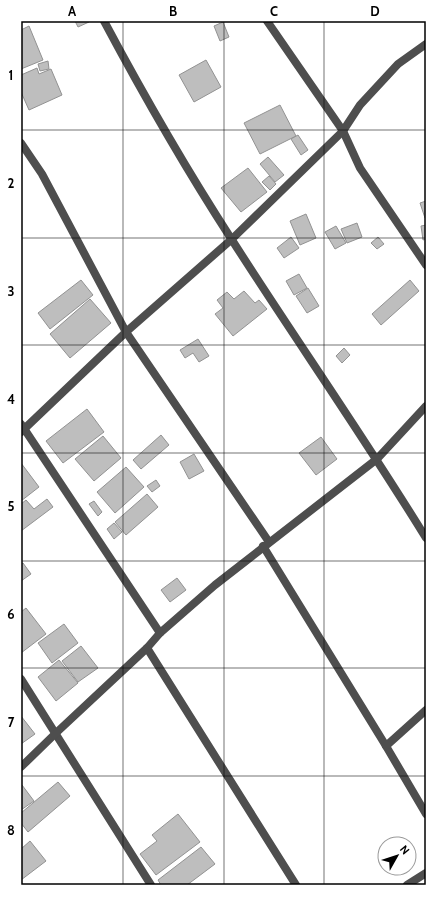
<svg xmlns="http://www.w3.org/2000/svg" width="447" height="906" font-family="Cabin,sans-serif">
	<style>
		.building { fill: #bebebe; stroke: #929292 }
		.lines { fill: none; stroke-linecap: round; stroke-linejoin: round }
		.minor { stroke: #4e4e4e; stroke-width: 8 }
		.grid { fill: none; stroke: #000; stroke-width: 1; stroke-opacity: 0.55 }
		.neatline { fill: none; stroke: #000; stroke-width: 1.5 }
		.grid-label { font-size: 13px; text-anchor: middle; font-weight: bold; fill: #000 }
	</style>
	<rect width="100%" height="100%" fill="#fff"/>
	<g class="building">
		<path d="M75,21H88L89,22L78,27Z"/>
		<path d="M223,22L229,37L220,41L214,26Z"/>
		<path d="M29,26L43,60L21,69V30Z"/>
		<path d="M206,60L221,87L194,102L179,75Z"/>
		<path d="M48,61L49,69L40,71L38,64Z"/>
		<path d="M37,68L39,74L51,69L62,95L29,110L21,92V75Z"/>
		<path d="M280,105L296,136L260,154L244,123Z"/>
		<path d="M298,135L308,150L301,155L291,139Z"/>
		<path d="M268,157L284,175L275,182L260,164Z"/>
		<path d="M248,168L267,192L241,212L221,188Z"/>
		<path d="M269,176L276,184L270,190L262,182Z"/>
		<path d="M426,201V218H425L420,203Z"/>
		<path d="M306,214L316,238L300,245L290,221Z"/>
		<path d="M357,223L362,237L347,243L341,229Z"/>
		<path d="M426,225V239L423,240L421,226Z"/>
		<path d="M336,226L346,243L335,249L325,232Z"/>
		<path d="M291,237L299,248L284,258L277,248Z"/>
		<path d="M378,237L384,244L377,249L371,243Z"/>
		<path d="M299,274L307,288L294,295L286,281Z"/>
		<path d="M81,280L93,295L50,329L38,313Z"/>
		<path d="M410,280L419,291L381,325L372,314Z"/>
		<path d="M308,288L319,306L307,313L296,296Z"/>
		<path d="M244,291L255,303L259,300L267,309L233,336L215,314L223,308L217,300L227,292L234,299Z"/>
		<path d="M90,299L111,323L70,358L50,334Z"/>
		<path d="M198,339L209,356L199,362L193,353L185,358L180,350Z"/>
		<path d="M344,348L350,355L342,363L336,356Z"/>
		<path d="M87,409L104,432L63,463L46,441Z"/>
		<path d="M161,435L169,445L141,469L133,460Z"/>
		<path d="M103,436L121,458L94,481L75,459Z"/>
		<path d="M321,437L337,459L316,475L299,453Z"/>
		<path d="M194,454L204,471L189,479L180,462Z"/>
		<path d="M21,463L39,487L21,501Z"/>
		<path d="M126,467L144,487L115,513L97,492Z"/>
		<path d="M156,480L160,486L152,492L147,486Z"/>
		<path d="M147,494L158,507L126,535L115,522Z"/>
		<path d="M47,499L53,507L21,531V504L26,500L34,509Z"/>
		<path d="M94,501L102,512L98,516L89,504Z"/>
		<path d="M114,523L122,532L114,539L107,529Z"/>
		<path d="M23,563L31,574L21,581V564Z"/>
		<path d="M177,578L186,590L170,602L161,590Z"/>
		<path d="M26,608L46,634L21,653V612Z"/>
		<path d="M64,624L78,643L52,663L38,643Z"/>
		<path d="M81,646L98,668L78,682L62,661Z"/>
		<path d="M59,660L78,683L56,701L38,677Z"/>
		<path d="M21,716L35,734L21,744Z"/>
		<path d="M58,782L70,796L28,832L21,823V813Z"/>
		<path d="M22,785L34,801L21,810V786Z"/>
		<path d="M178,814L200,842L156,875L140,854L157,841L152,835Z"/>
		<path d="M30,841L46,861L21,880V849Z"/>
		<path d="M201,847L215,864L187,885H161L158,880Z"/>
	</g>
	<g class="lines">
		<g class="minor">
			<path d="M104,21C144,96 186,169 232,240C296,340 364,437 426,538"/>
			<path d="M267,21L343,131L360,168L426,265"/>
			<path d="M21,143L42,174L126,332L269,542"/>
			<path d="M21,424L160,633"/>
			<path d="M21,432L126,332L232,239L343,131L360,105L398,64L426,44"/>
			<path d="M263,546L386,746L426,814"/>
			<path d="M147,648L296,885"/>
			<path d="M21,679L151,885"/>
			<path d="M386,746L426,710"/>
			<path d="M21,767L56,733L147,648L160,633L215,585L377,459L426,406"/>
			<path d="M407,885L426,873"/>
		</g>
	</g>
	<path class="grid" d="M123,21V885M224,21V885M324,21V885M21,130H426M21,238H426M21,345H426M21,453H426M21,561H426M21,668H426M21,776H426"/>
	<rect width="447" height="906" fill="none" stroke="#ffffff" stroke-width="44"/>
	<g transform="translate(397 856) rotate(51)"><circle r="19" fill="#ffffff" stroke="#999999"/>
	<path d="M0-3L7 15L0 10L-7 15Z" fill="#000000"/>
	<text y="-6" font-size="11" font-weight="bold" text-anchor="middle" fill="#000000">N</text>
	</g>
	<rect x="22" y="22" width="403" height="862" class="neatline"/>
	<g class="grid-label">
		<text x="72" y="16">A</text>
		<text x="173" y="16">B</text>
		<text x="274" y="16">C</text>
		<text x="375" y="16">D</text>
		<text x="11" y="80">1</text>
		<text x="11" y="188">2</text>
		<text x="11" y="296">3</text>
		<text x="11" y="404">4</text>
		<text x="11" y="511">5</text>
		<text x="11" y="619">6</text>
		<text x="11" y="727">7</text>
		<text x="11" y="835">8</text>
	</g>
</svg>
